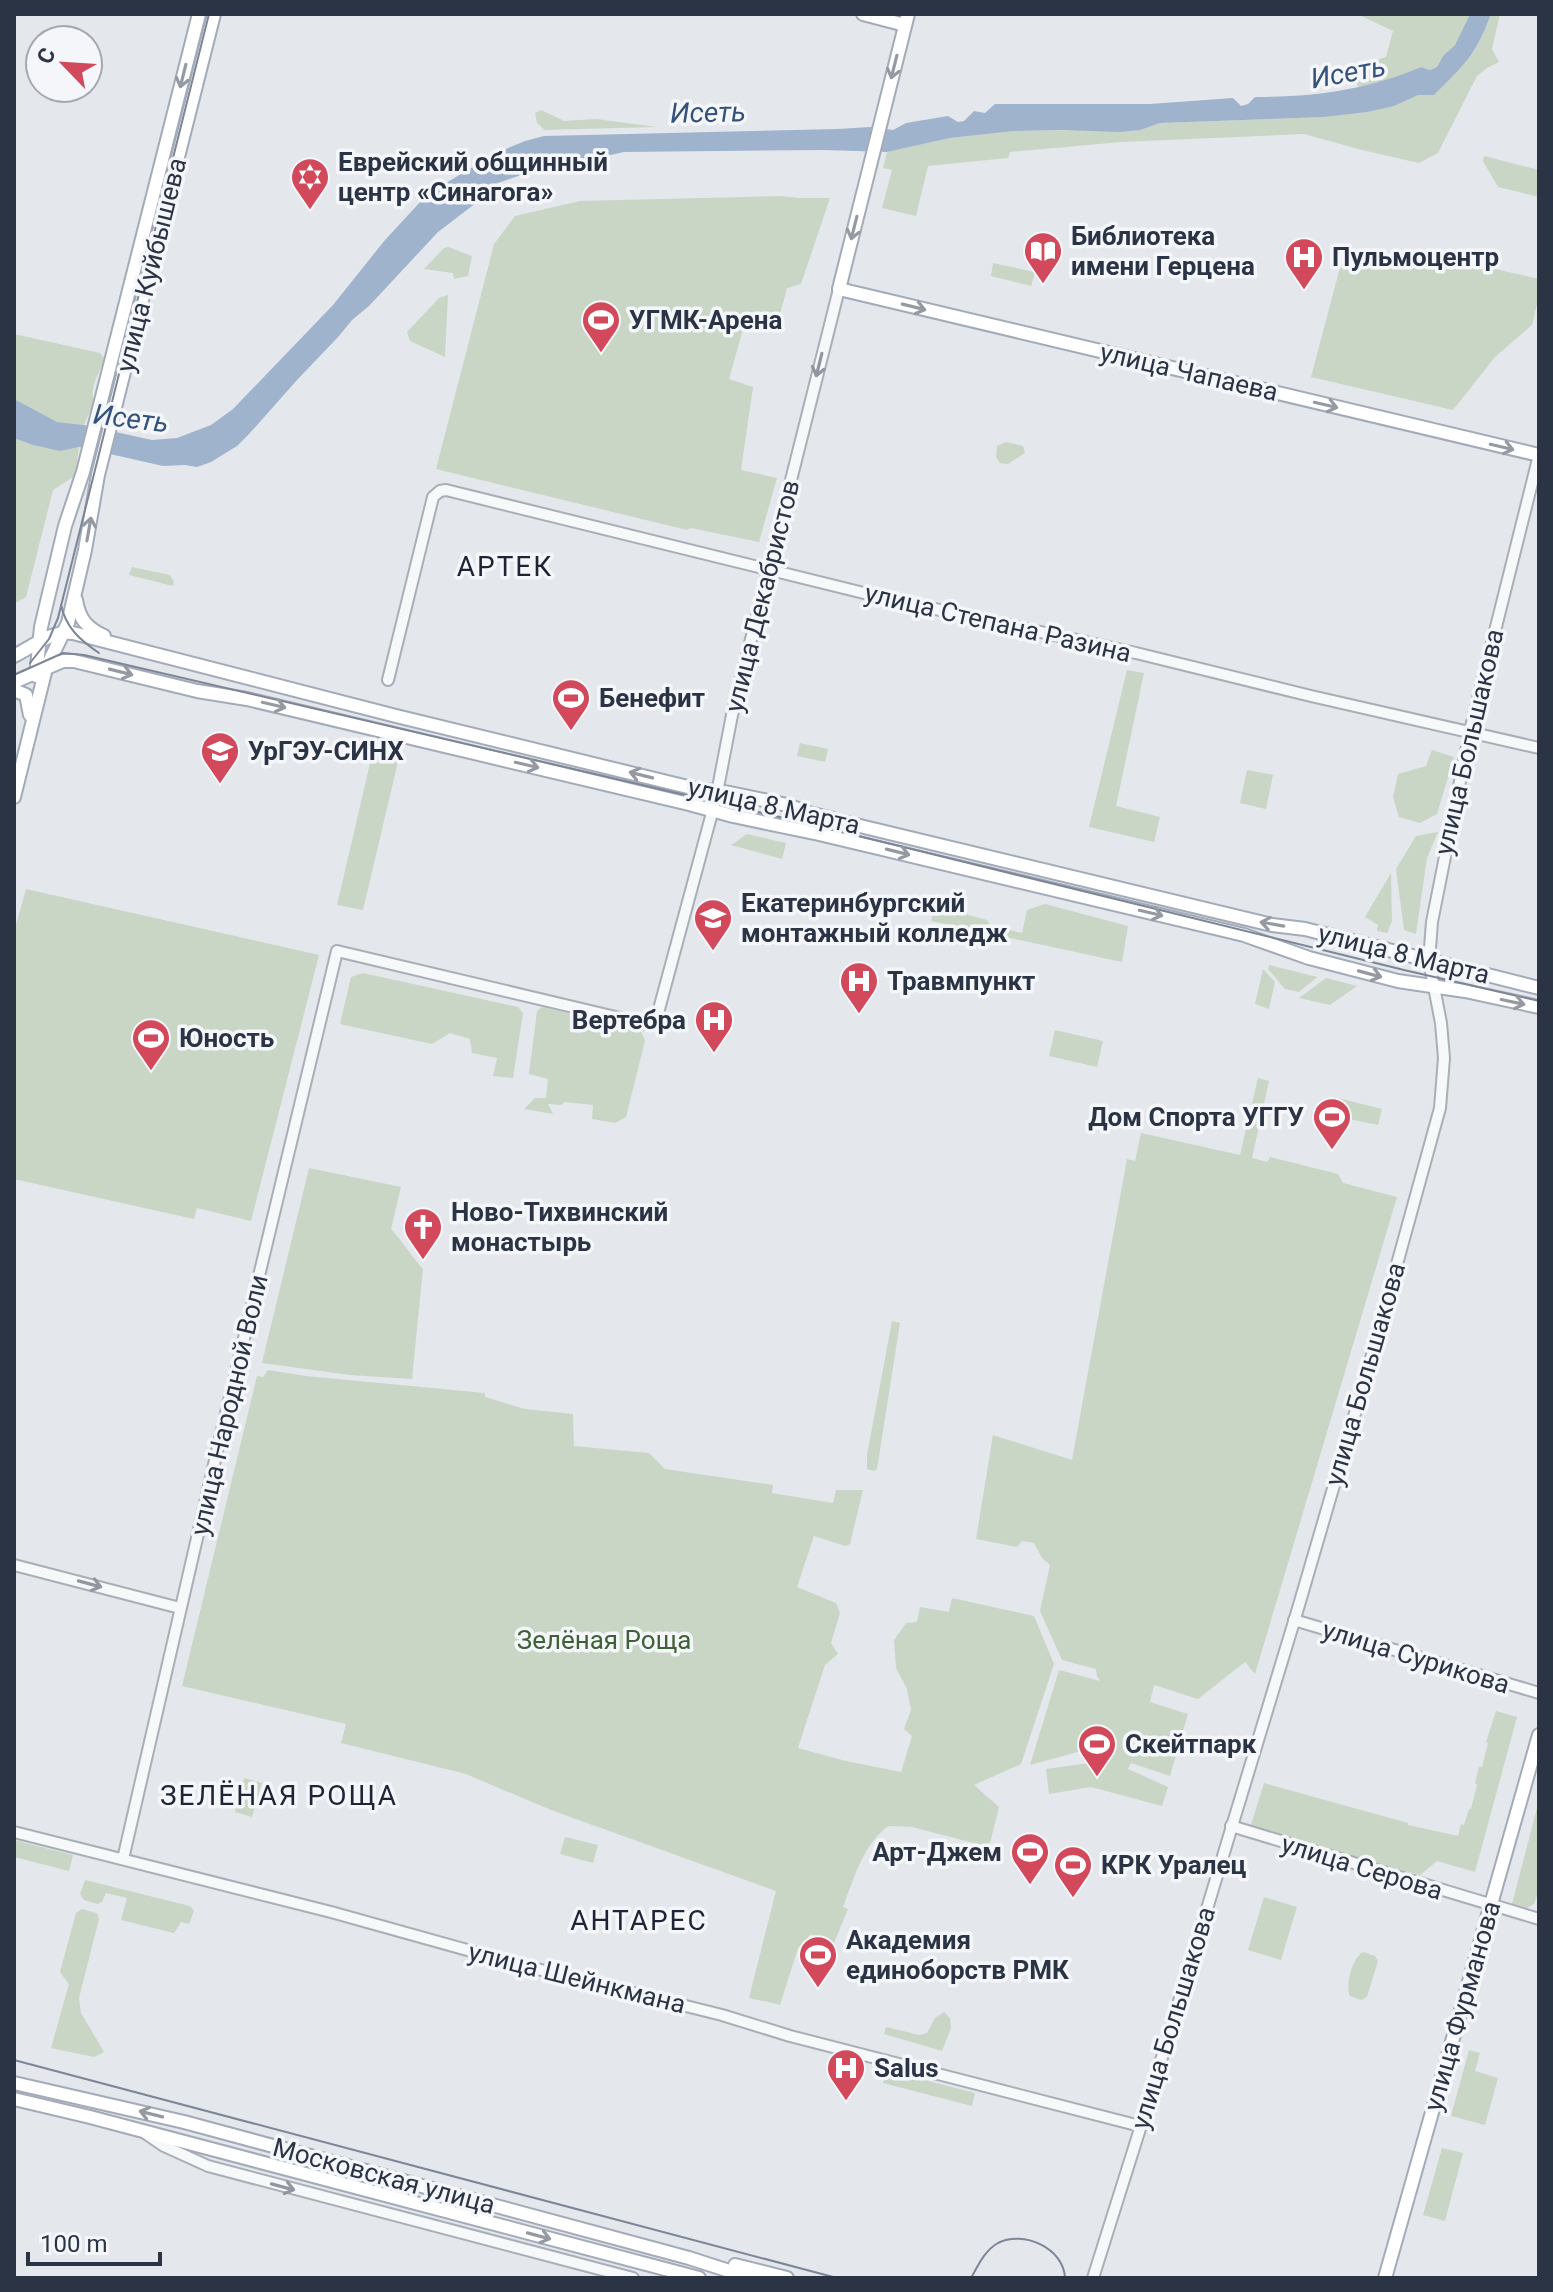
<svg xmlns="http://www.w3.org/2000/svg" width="1553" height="2292" font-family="Roboto,sans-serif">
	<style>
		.green { fill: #c9d6c5 }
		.water { fill: #9fb4cc }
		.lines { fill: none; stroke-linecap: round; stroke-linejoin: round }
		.minor-casing { stroke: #a9aeb7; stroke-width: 14 }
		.major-casing { stroke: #a3abb8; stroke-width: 16 }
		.minor { stroke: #f7f8fa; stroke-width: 10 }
		.major { stroke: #fff; stroke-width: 12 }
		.tram { stroke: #7d8696; stroke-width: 2 }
		.oneway { stroke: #959aa2 }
		.oneway2 { stroke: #9196a0 }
		.labels { text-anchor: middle; stroke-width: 7; stroke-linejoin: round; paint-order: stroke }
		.poi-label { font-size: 26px; font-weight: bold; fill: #2b3445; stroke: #f4f6f9; text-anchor: start }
		.street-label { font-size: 26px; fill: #2b3445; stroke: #f4f6f9 }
		.park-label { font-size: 26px; fill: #3f6138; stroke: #f4f6f9 }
		.water-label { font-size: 28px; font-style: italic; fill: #34527a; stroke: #f4f6f9 }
		.neighbourhood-label { font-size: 28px; letter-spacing: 2px; fill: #1d2536; stroke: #f4f6f9 }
	</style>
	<rect width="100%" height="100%" fill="#e4e7ec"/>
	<g class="green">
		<path d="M1357,14L1375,16L1376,14H1470L1455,45L1443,56L1437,67L1430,70L1421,67L1396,78L1359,87L1347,69L1386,57L1393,31Z"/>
		<path d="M1491,14H1500L1492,49L1499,62L1487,68L1477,76L1438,153L1419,163L1362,150L1304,134L1121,142L1010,152L1008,158L928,166L916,216L882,208L892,170L883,168L887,152L950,138L1014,131L1140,129L1160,123L1324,117L1394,106L1418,94L1433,95C1466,64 1475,57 1491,14Z"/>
		<path d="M541,110L564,121L596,119L656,127L545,130L537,123L535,113Z"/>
		<path d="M1484,156L1539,170V197L1498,187L1483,161Z"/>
		<path d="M781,196L799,198H830L801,284L787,288L776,329L745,322L729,379L753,387L741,470L777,478L759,542L691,528L687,530L436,469L494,244L515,216L580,201Z"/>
		<path d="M448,247L472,256L468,276L454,279L453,273L424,269L444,248Z"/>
		<path d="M1343,256L1443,257L1539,279V296L1532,325L1495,357L1453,410L1311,377Z"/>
		<path d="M993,263L1035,272L1031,286L991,276Z"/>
		<path d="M448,295L445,357L410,341L407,332L439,298Z"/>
		<path d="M14,334L100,353L104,358C100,374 89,385 94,402L84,425L57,422L47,418L14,399Z"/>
		<path d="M14,438C38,447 54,452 79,447L75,476L53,490L26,597L14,604Z"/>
		<path d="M1006,442L1023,446L1025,453L1008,464L1000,463L996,457L997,446Z"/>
		<path d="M132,567L170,575L174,582L173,586L129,575Z"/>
		<path d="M1127,670L1144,673L1116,806L1160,817L1154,842L1089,827Z"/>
		<path d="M375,742L401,749L363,910L337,905Z"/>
		<path d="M800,743L828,749L825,762L797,756Z"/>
		<path d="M1432,750L1454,757L1437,814L1420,823L1399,817L1393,797L1398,774L1426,766Z"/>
		<path d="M1247,770L1273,775L1266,809L1240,803Z"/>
		<path d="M1438,832L1427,858L1416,934L1404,930L1396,869L1416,836Z"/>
		<path d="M747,834L786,843L782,859L731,845Z"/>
		<path d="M1391,873L1392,921L1387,933L1377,931L1378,925L1365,917Z"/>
		<path d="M26,889L319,955L251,1221L197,1208L194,1219L14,1179V932Z"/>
		<path d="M936,898L965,905L968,915L987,920L990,925L1022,933L1027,910L1045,904L1128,926L1122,962L931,921Z"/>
		<path d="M1269,965L1317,977L1299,992L1285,989L1268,969Z"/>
		<path d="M1263,969L1275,982L1269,1009L1255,1004Z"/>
		<path d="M363,973L518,1007L523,1013L513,1078L493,1076L497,1058L472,1053L470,1039L450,1033L432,1044L340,1024L351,977Z"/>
		<path d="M1326,978L1357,986L1330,1005L1299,998Z"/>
		<path d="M542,1007L641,1031L645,1041L626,1117L615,1123L592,1119L593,1105L565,1102L561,1105L548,1104L553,1114L524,1109L535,1098H546L548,1079L529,1074L537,1011Z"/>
		<path d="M1055,1030L1103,1041L1097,1067L1049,1056Z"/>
		<path d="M1258,1078L1269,1081L1252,1158L1267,1162L1270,1157L1338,1174L1343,1183L1397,1197L1255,1674L1245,1662L1198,1699L1154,1685L1150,1702L1188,1714L1170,1776L1131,1763L1128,1769L1168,1787L1162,1806L1091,1787L1049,1794L1046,1769L1089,1763L1084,1761L1085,1750L1030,1765L1059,1670L1100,1681L1097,1676L1096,1669L1062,1660L1040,1611L1050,1565L1042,1558L1034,1543L1022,1541L1017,1547L976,1539L993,1435L1072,1460L1127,1159L1135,1161L1141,1133L1240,1155Z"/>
		<path d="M1334,1097L1382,1109L1378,1125L1329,1115Z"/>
		<path d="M309,1168L401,1187L391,1229C403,1242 411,1256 423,1269L412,1379L350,1375L262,1363Z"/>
		<path d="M892,1321L900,1323L877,1469L874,1471L867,1469V1455Z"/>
		<path d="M268,1370L306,1376L485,1393V1397L525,1409L573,1414L574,1446L649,1453L665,1469L773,1485L772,1493L833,1503L836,1490H863L850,1544L845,1546L814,1536L797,1587L836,1603L840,1613L831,1643L838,1654L825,1665L798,1748L846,1761L901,1772L912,1736L904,1729L911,1710L907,1689L896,1668L894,1640L906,1623L917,1622L920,1607L949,1612L952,1598L1034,1616L1054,1664L1021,1764L974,1785L999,1807L989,1847L912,1827L888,1826C862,1847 855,1876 843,1907L848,1909L834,1943L811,1934L798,1948L780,2005L777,2004L749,1998L776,1891L551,1810L466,1774L341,1743L346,1724L182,1686L257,1376L263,1377Z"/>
		<path d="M1496,1711L1517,1717L1475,1872L1437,1861L1420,1875L1250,1828L1264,1783L1408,1823V1825L1458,1836L1461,1824L1464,1825L1469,1809H1471L1477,1785L1475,1783L1479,1767H1482L1488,1743L1486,1742Z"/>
		<path d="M244,1778L262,1783L252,1817L235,1812Z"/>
		<path d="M1539,1800V1890L1534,1904L1527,1908L1512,1904Z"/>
		<path d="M565,1837L598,1845L593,1863L560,1854Z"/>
		<path d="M14,1840L73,1855L69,1871L14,1857Z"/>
		<path d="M85,1880L190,1906L194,1911L189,1924L181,1922L174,1933L121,1920L127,1898L106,1893L102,1902L97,1904L84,1900L80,1894Z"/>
		<path d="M1264,1897L1297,1907L1281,1960L1248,1950Z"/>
		<path d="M82,1909L97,1913L99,1919L79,1998L81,2013L104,2052L94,2057L51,2048L69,1984L60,1972L76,1913Z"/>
		<path d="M1363,1952L1375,1956L1378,1961L1367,1997L1361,2000L1350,1996C1345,1985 1352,1958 1363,1952Z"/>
		<path d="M944,2012L950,2018L951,2028L942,2051L884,2034L886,2027L919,2035L927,2033L935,2018Z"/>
		<path d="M1469,2050L1480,2053L1475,2071L1498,2078L1485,2125L1451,2116Z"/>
		<path d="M886,2070L975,2093L972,2106L883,2083Z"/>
		<path d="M1442,2148L1463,2153L1445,2221L1423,2215Z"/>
	</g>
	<path class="water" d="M1470,14H1491C1475,57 1465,64 1434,95H1418L1394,106L1367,112L1324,117L1160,123L1140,130L1119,132L1063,130L1014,131L950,138L887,152L824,150L624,152L524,174L498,183L491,197L476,203L438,232L369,306L352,320L339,336L297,380L249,434L237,446L211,462L197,467L185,465L163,466L79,447L60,451L33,445L14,438V399L57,422L84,425L152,440L177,438L211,425L233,409L333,305L385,240L422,200L446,183L496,153L525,141L544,136L838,129L870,127L893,130L906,123L948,116L958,122L964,121L974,111L985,113L995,104H1150L1233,98L1241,106L1248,104L1255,97C1313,97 1368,90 1421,67L1430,70L1437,67L1443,56L1455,45Z"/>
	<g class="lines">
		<g class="minor-casing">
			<g id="minor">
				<path d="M388,680L433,497L440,491L446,490L876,596L1136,653L1311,696L1539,748"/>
				<path d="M14,1565L180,1608"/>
				<path d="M1294,1620L1539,1693"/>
				<path d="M1231,1826L1539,1919"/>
				<path d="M14,1832L331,1912L521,1965L722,2015L790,2036L1140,2126"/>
				<path d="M123,1859L221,1434L337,951L645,1024H655L716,798L732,715L839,289"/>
				<path d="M145,2133L164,2146L208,2166L633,2278"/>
				<path d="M1093,2278L1150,2097L1299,1605L1372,1355L1440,1108L1444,1058L1441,1023L1429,961L1432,922L1470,731L1539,455"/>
			</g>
		</g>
		<g class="major-casing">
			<g id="major">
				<path d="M863,14L905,25"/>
				<path d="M908,14L839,289L1539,455"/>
				<path d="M76,600C79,619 87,628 104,636"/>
				<path d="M14,656C32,647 52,630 73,633L396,716L696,789L730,793L787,805L809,813L860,826L1272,925L1305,929L1539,988"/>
				<path d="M36,676L41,627L65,526L83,472L199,14"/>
				<path d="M14,682L63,661H74L197,691L247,699L689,804L733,816L819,834L1244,935L1309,958L1398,981L1465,991L1539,1007"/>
				<path d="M14,690L26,695L30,715"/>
				<path d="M14,797L46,668L68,623L85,550L98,475L214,14"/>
				<path d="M14,2083L184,2122L689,2258L751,2278"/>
				<path d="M14,2099L90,2117L699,2278"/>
				<path d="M735,2265L787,2278"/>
				<path d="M1385,2278L1539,1735"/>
			</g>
		</g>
		<use href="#minor" class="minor"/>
		<use href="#major" class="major"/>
		<g class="tram">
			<path d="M61,605C66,628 80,640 99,653"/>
			<path d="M30,663L49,639L58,618L209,14"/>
			<path d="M14,675L63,653L84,655L814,825L1404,970L1539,1001"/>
			<path d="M14,2060L837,2278"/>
			<path d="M971,2278C978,2266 984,2251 998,2243C1023,2230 1064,2248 1065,2278"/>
		</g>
	</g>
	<defs><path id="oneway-shaft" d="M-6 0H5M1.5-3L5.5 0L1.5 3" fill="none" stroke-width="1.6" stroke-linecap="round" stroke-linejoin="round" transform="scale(2)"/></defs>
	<g class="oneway">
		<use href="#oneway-shaft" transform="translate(894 67) rotate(104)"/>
		<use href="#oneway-shaft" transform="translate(183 76) rotate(104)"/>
		<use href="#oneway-shaft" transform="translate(854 228) rotate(104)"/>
		<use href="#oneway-shaft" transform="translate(914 307) rotate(14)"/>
		<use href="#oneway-shaft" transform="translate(1326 405) rotate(13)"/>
		<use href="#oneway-shaft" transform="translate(1502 447) rotate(13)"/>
		<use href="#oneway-shaft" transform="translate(89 529) rotate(-80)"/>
		<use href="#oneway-shaft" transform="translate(121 672) rotate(14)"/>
		<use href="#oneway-shaft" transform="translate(274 705) rotate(13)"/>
		<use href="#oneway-shaft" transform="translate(527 765) rotate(13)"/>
		<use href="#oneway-shaft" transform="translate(641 775) rotate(-166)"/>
		<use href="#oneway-shaft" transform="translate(898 852) rotate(14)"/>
		<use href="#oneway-shaft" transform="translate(1151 913) rotate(13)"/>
		<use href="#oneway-shaft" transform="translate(1272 924) rotate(-170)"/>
		<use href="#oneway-shaft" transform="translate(1370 974) rotate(15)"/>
		<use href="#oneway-shaft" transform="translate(1513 1002) rotate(12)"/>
		<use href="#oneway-shaft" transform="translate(151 2114) rotate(-166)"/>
		<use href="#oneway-shaft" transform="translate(539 2236) rotate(15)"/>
	</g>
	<g class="oneway2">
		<use href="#oneway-shaft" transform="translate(819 365) rotate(104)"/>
		<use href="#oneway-shaft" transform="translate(90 1584) rotate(15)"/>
		<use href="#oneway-shaft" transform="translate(283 2187) rotate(15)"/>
	</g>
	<defs>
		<g id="synagogue-pin" transform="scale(2)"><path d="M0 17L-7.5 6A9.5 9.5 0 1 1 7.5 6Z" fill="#d1495b" stroke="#f4f6f9"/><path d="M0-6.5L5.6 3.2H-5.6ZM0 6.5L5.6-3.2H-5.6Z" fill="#fff"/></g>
		<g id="library-pin" transform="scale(2)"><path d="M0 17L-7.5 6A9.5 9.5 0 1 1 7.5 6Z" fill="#d1495b" stroke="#f4f6f9"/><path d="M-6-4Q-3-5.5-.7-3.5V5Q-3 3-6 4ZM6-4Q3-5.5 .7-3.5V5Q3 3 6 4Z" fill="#fff"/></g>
		<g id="hospital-pin" transform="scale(2)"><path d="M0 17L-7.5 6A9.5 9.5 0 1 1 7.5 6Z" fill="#d1495b" stroke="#f4f6f9"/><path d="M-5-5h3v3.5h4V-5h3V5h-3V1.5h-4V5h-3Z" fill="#fff"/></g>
		<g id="stadium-pin" transform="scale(2)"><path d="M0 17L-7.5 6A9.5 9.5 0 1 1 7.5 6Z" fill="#d1495b" stroke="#f4f6f9"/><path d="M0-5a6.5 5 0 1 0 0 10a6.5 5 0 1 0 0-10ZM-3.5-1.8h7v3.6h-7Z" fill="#fff"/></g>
		<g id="university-pin" transform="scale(2)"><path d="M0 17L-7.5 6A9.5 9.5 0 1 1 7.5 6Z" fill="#d1495b" stroke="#f4f6f9"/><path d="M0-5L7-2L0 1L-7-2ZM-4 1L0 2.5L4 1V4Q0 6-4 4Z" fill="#fff"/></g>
		<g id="church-pin" transform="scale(2)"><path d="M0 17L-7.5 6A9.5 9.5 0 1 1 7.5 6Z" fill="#d1495b" stroke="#f4f6f9"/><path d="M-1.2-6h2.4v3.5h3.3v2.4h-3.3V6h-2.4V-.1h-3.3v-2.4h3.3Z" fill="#fff"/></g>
	</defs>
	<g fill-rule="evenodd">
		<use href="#synagogue-pin" x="310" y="177"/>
		<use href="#library-pin" x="1043" y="251"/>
		<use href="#hospital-pin" x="1304" y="257"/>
		<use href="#stadium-pin" x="601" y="320"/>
		<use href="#stadium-pin" x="571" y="698"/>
		<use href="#university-pin" x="220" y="751"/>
		<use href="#university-pin" x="713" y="918"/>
		<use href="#hospital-pin" x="859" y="981"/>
		<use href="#hospital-pin" x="714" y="1020"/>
		<use href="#stadium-pin" x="151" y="1038"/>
		<use href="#stadium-pin" x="1332" y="1117"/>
		<use href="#church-pin" x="423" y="1227"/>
		<use href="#stadium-pin" x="1097" y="1744"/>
		<use href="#stadium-pin" x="1030" y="1852"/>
		<use href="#stadium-pin" x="1073" y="1865"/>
		<use href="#stadium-pin" x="818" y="1955"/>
		<use href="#hospital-pin" x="846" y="2068"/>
	</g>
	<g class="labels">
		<g class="poi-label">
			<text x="338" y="171">Еврейский общинный<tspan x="338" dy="30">центр «Синагога»</tspan></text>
			<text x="1071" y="245">Библиотека<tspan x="1071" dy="30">имени Герцена</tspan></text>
			<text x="1332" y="266">Пульмоцентр</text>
			<text x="629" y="329">УГМК-Арена</text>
			<text x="599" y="707">Бенефит</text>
			<text x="248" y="760">УрГЭУ-СИНХ</text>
			<text x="741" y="912">Екатеринбургский<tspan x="741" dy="30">монтажный колледж</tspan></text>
			<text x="887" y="990">Травмпункт</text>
			<text x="686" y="1029" text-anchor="end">Вертебра</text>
			<text x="179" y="1047">Юность</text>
			<text x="1304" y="1126" text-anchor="end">Дом Спорта УГГУ</text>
			<text x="451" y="1221">Ново-Тихвинский<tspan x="451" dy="30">монастырь</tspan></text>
			<text x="1125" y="1753">Скейтпарк</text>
			<text x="1002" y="1861" text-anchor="end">Арт-Джем</text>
			<text x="1101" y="1874">КРК Уралец</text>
			<text x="846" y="1949">Академия<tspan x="846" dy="30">единоборств РМК</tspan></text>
			<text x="874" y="2077">Salus</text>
		</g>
		<g class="street-label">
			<text transform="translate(151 265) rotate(-76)" y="9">улица Куйбышева</text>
			<text transform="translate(1189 372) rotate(13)" y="9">улица Чапаева</text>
			<text transform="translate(762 596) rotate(-76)" y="9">улица Декабристов</text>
			<text transform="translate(998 623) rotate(13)" y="9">улица Степана Разина</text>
			<text transform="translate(1469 742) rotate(-77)" y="9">улица Большакова</text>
			<text transform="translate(774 806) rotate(13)" y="9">улица 8 Марта</text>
			<text transform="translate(1404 954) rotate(14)" y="9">улица 8 Марта</text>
			<text transform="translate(1365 1374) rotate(-74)" y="9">улица Большакова</text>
			<text transform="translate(229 1405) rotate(-77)" y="9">улица Народной Воли</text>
			<text transform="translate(1416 1657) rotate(17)" y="9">улица Сурикова</text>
			<text transform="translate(1362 1867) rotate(17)" y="9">улица Серова</text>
			<text transform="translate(577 1978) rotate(14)" y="9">улица Шейнкмана</text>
			<text transform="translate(1462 2006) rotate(-74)" y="9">улица Фурманова</text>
			<text transform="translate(1173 2018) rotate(-73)" y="9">улица Большакова</text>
			<text transform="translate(384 2176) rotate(15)" y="9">Московская улица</text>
		</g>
		<g class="park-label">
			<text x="604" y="1649">Зелёная Роща</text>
		</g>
		<g class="water-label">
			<text transform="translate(1348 72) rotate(-10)" y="10">Исеть</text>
			<text transform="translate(708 112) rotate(-1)" y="10">Исеть</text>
			<text transform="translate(131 418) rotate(7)" y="10">Исеть</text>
		</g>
		<g class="neighbourhood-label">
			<text x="505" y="576">АРТЕК</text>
			<text x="279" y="1805">ЗЕЛЁНАЯ РОЩА</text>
			<text x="639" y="1930">АНТАРЕС</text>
		</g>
	</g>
	<rect width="1553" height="2292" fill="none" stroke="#2b3445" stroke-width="32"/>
	<g transform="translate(64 64) rotate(295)"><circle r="38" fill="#f4f6f9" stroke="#a4a8b1" stroke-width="2"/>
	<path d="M0-6L14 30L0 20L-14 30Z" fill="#d1495b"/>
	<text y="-12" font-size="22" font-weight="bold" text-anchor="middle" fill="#2b3445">С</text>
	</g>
	<path d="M28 2252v12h132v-12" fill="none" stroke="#2b3445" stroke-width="4"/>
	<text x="40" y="2252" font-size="24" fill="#2b3445" stroke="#f4f6f9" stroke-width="6" paint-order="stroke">100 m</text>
</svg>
